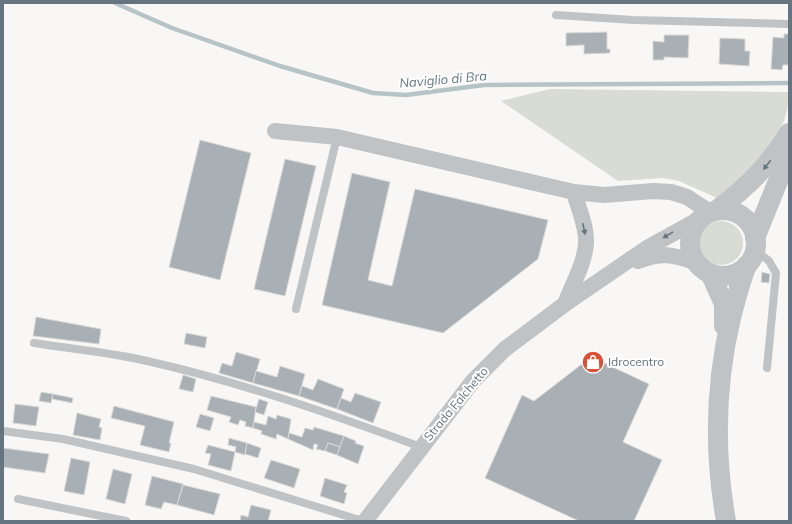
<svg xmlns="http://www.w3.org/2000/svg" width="792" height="524" font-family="Mulish,sans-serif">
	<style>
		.green { fill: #d8dcd4 }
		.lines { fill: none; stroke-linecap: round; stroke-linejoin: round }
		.stream { stroke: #b7c4c7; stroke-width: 4.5 }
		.building { fill: #a9b0b5; stroke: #d9d9d7 }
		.service { stroke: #bfc3c6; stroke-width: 8 }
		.minor { stroke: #bfc3c6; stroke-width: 16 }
		.tertiary { stroke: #bfc3c6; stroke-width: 20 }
		.oneway { fill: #65747e }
		.labels { text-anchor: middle; stroke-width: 4; stroke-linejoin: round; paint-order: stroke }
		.poi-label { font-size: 12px; fill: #65747e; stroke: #fff; text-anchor: start }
		.street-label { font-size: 12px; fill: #65747e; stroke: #fff }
		.water-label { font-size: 13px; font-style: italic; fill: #647a7f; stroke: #fff }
	</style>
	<rect width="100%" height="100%" fill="#f8f7f5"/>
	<g class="green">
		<path d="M550,89L789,92C789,140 750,169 717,198L679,181L663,178L618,181L501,101Z"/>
		<circle cx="721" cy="243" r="22"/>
	</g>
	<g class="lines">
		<path class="stream" d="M115,3L172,28L280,66L373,93L406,95L484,85L789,83"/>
	</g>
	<g class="building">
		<path d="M607,32V49H610V53L584,54V45L566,46V33Z"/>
		<path d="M784,34H789V65H783L782,70L771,69L773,37L784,38Z"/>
		<path d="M664,35H689L688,58L664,57V60H653V41L664,42Z"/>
		<path d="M720,38L745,39V51H750L749,66L719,64Z"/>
		<path d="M200,140L251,153L220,280L169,267Z"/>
		<path d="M285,159L316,166L285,296L254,289Z"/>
		<path d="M352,173L390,182L368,280L392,286L415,189L548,220L538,259L443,333L322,305Z"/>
		<path d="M762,272L770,274L769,283L761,282Z"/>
		<path d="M36,317L101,329L99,344L33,336Z"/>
		<path d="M186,333L207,337L205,348L184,344Z"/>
		<path d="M236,352L260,359L253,383L219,373L222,363L232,366Z"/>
		<path d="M591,357L649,384L623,442L662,460L634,521H579L485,478L522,395L534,401Z"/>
		<path d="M280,366L305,374L299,396L253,383L256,371L277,377Z"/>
		<path d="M183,375L196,379L193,392L179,389Z"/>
		<path d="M318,379L344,389L337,409L299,396L302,386L313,390Z"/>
		<path d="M41,392L53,394L51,403L39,401Z"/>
		<path d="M355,393L381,402L373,423L337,409L341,398L351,402Z"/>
		<path d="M53,394L73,398L72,403L52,399Z"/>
		<path d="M211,396L256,407L253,428L245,426L246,422L240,420L238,425L229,422L231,417L207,410Z"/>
		<path d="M259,399L268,402L264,415L255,412Z"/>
		<path d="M15,404L39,407L36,426L13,423Z"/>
		<path d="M114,406L174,422L169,443H171L169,452L140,445L145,426L111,418Z"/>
		<path d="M77,413L101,419L99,427L102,428L100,440L73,435Z"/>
		<path d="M200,414L214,418L210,431L196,427Z"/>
		<path d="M277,415L291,419L288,439L277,434L276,439L261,434L262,431L253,428L254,422L266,425L268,416L276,419Z"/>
		<path d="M314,427L344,436L340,447L328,443L325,451L316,449L318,445L314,444L313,450L288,439L289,433L302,437L305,428L313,430Z"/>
		<path d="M344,436L356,441L355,443L364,446L358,464L337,455Z"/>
		<path d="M229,438L247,443L245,455L235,452L236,447L228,445Z"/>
		<path d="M247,443L261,448L258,458L245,454Z"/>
		<path d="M328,443L340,447L337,455L325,451Z"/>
		<path d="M208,445L235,452L231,471L208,465L211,454L205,453Z"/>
		<path d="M3,448L49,454L45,473L3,467Z"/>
		<path d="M71,458L90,462L84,495L64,491Z"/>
		<path d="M271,460L300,469L294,488L264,478Z"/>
		<path d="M113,469L132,474L125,504L106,499Z"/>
		<path d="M152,476L183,484L177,505L164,502L161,509L145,505Z"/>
		<path d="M325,478L347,485L344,492L347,493L344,504L320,496Z"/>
		<path d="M183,485L220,494L214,515L177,505Z"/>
		<path d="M251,505L271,510L268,521H240L241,515L248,517Z"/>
	</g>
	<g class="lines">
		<g class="service">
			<path d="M556,15L633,20L789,24"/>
			<path d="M755,250L769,261L776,273L767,368"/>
			<path d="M296,309L337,137"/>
			<path d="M34,343C71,349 110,352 147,361C241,382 331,414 421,447"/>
			<path d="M3,431L63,439L194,469L363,521"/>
			<path d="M18,499L126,521"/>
		</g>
		<g class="minor">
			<path d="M275,131L337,137L574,192L604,195L653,191L671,192L687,197L710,212"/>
			<path d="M638,261C661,252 673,254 697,263"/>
			<path d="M565,304C572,285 585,263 586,243C587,226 578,208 574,192"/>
			<path d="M365,521L473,381L505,349L565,304L647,248L703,217"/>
		</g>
		<g class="tertiary">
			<path d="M717,210C749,185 767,168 789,133"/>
			<circle cx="723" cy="243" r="33"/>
			<path d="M755,238L789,154"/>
			<path d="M710,273L724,304V326"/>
			<path d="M726,521C714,453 715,385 731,318C736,299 740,282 747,265"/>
		</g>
	</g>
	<defs><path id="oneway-solid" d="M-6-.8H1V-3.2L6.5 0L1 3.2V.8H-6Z"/></defs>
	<g class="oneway">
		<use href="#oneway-solid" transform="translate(767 165) rotate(128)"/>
		<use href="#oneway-solid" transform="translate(584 229) rotate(78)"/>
		<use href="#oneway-solid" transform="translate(668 235) rotate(149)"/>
	</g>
	<defs>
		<g id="shop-disc" transform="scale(1.15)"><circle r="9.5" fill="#d75236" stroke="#fff"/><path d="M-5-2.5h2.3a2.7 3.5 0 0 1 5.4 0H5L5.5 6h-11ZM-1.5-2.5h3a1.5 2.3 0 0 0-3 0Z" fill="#fff"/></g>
	</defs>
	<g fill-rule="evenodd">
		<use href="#shop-disc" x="593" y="362"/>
	</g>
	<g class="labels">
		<g class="poi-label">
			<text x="608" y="366">Idrocentro</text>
		</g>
		<g class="street-label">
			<text transform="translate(456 404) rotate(-50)" y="4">Strada Falchetto</text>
		</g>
		<g class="water-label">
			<text transform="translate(443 79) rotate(-5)" y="5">Naviglio di Bra</text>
		</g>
	</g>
	<rect width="792" height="524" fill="none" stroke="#65747e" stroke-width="8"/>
</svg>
